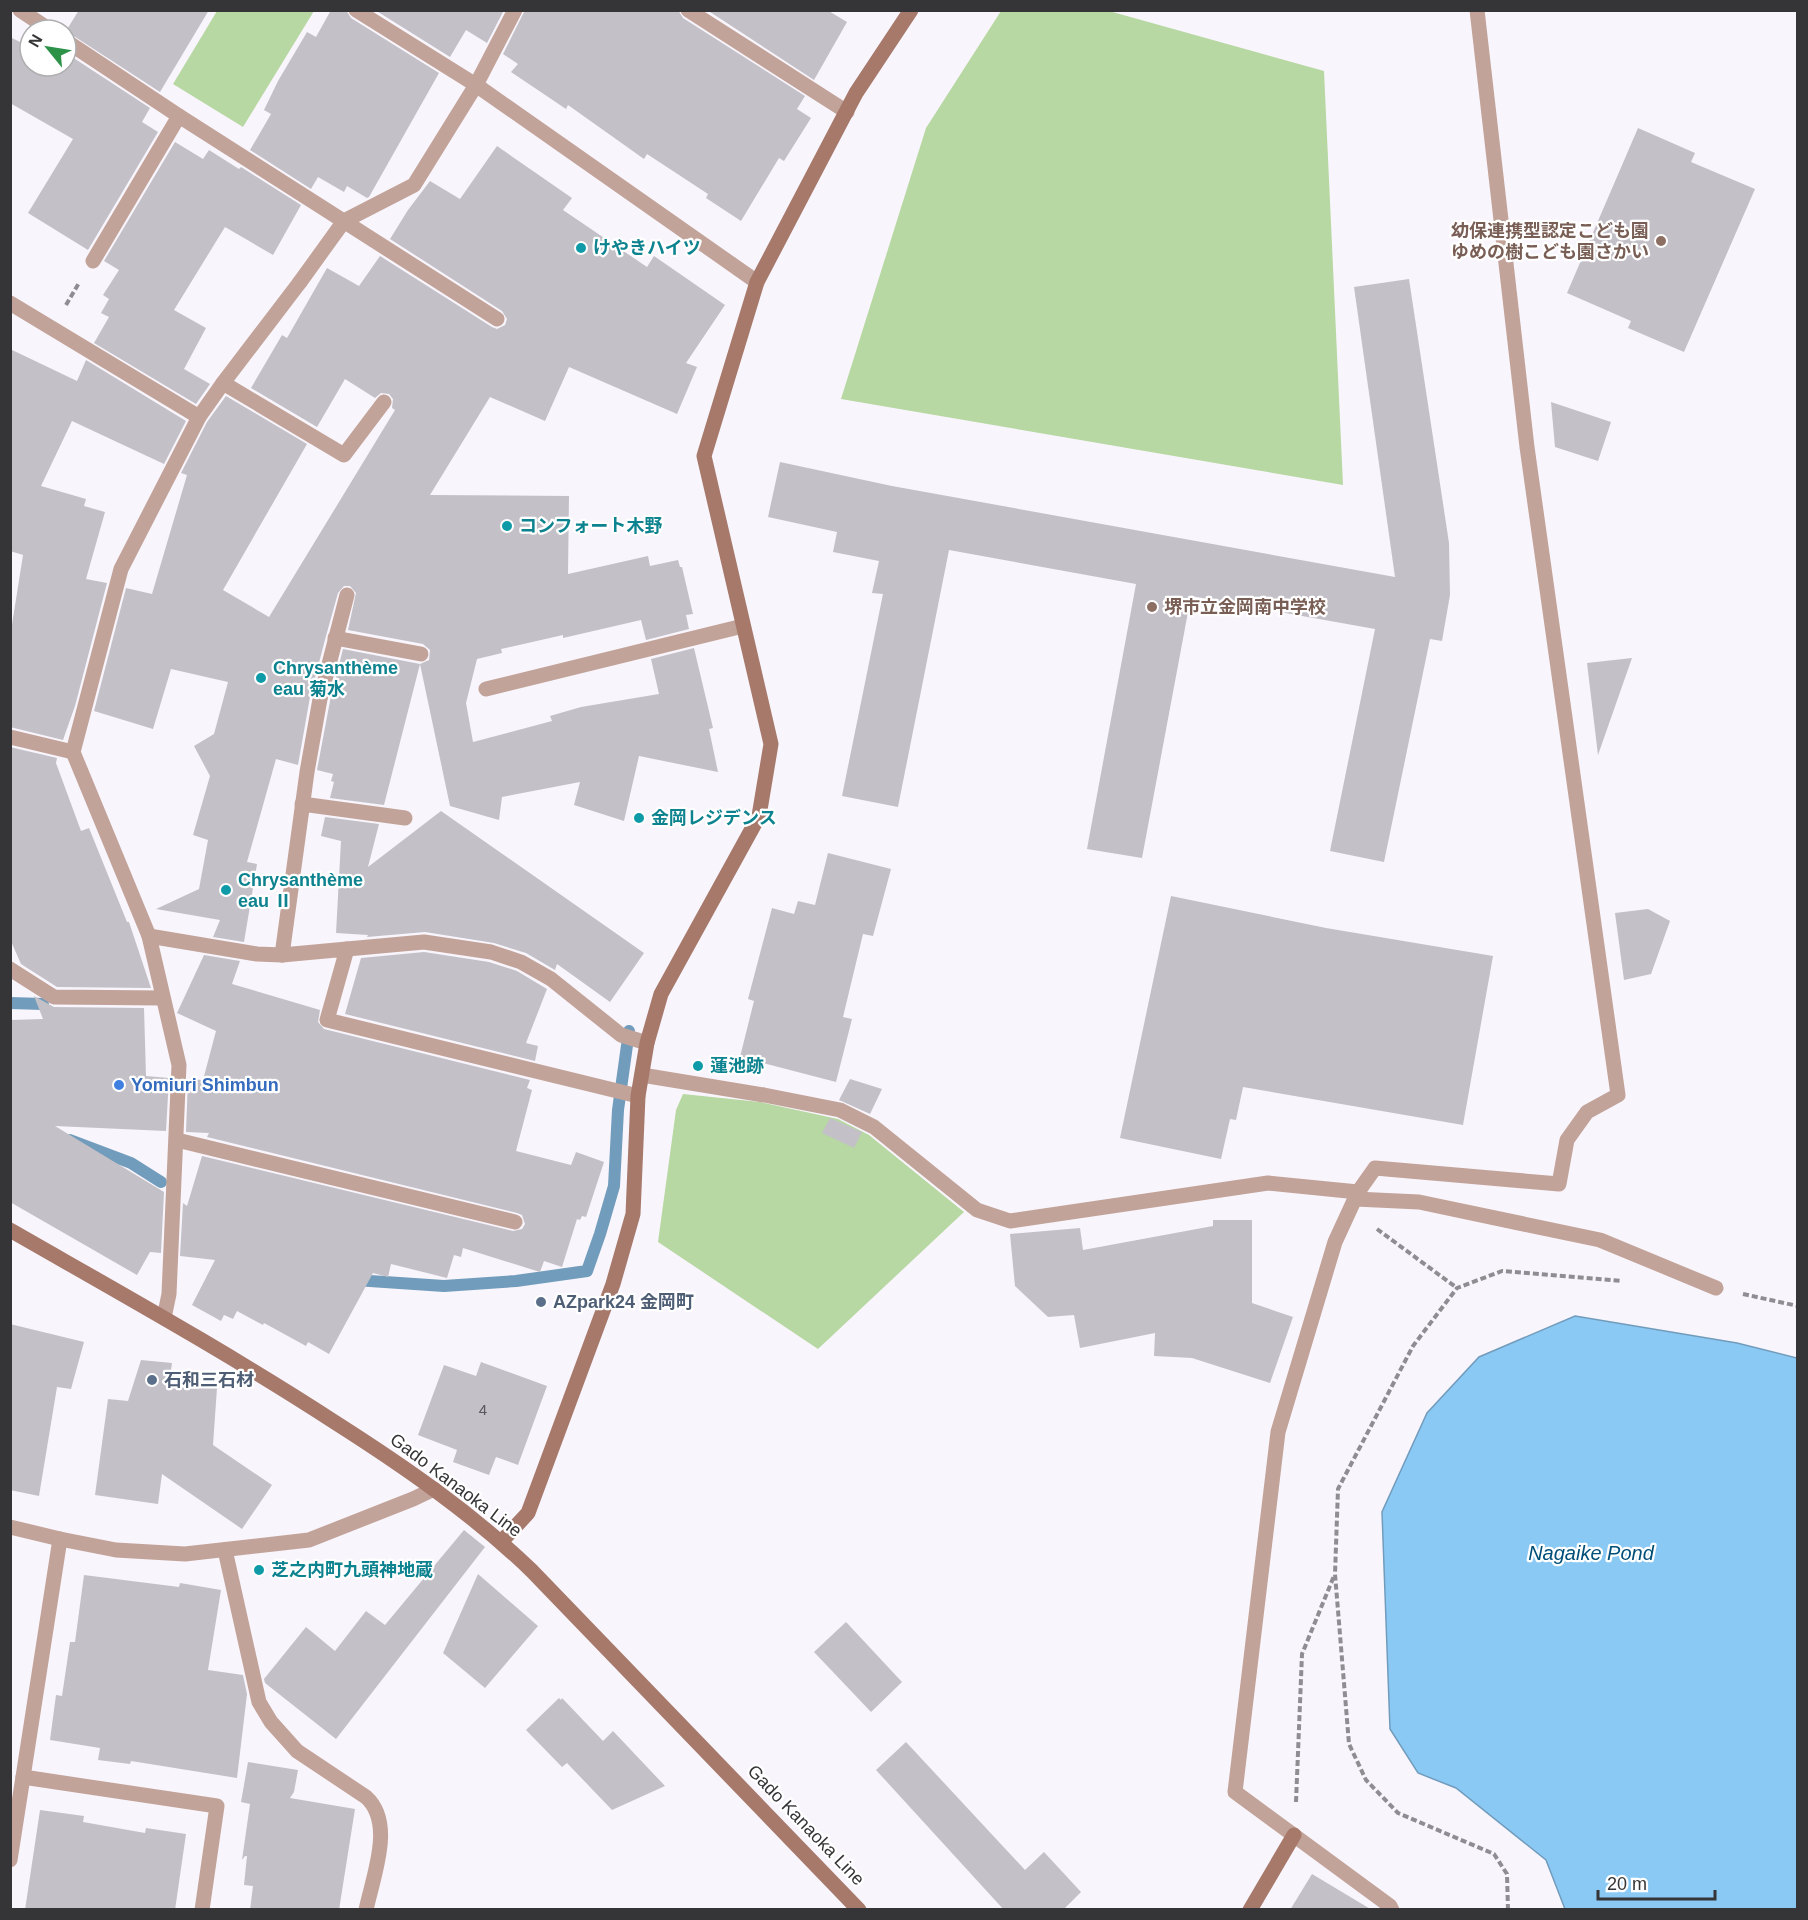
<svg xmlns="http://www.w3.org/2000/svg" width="1808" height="1920" font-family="Arial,'Noto Sans JP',sans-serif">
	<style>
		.green { fill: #b7d8a2 }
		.water { fill: #8bc9f5; stroke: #719cbc; stroke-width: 1.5 }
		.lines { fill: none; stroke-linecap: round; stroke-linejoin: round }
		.stream { stroke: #719cbc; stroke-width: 12 }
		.building { fill: #c4c0c7 }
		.path { stroke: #908d92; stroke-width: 4; stroke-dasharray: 6 3; stroke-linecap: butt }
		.lane { stroke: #c2a399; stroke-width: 15 }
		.street { stroke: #c2a399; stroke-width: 15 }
		.secondary { stroke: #a6796b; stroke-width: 15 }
		.education-dot { fill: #8d6e63; stroke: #fff; stroke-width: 2 }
		.culture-dot { fill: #0f9aa8; stroke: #fff; stroke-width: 2 }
		.shop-dot { fill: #3f7fe0; stroke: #fff; stroke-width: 2 }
		.service-dot { fill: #5c6f8a; stroke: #fff; stroke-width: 2 }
		.labels { text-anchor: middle; stroke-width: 4.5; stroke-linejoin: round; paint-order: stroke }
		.number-label { font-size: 15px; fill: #59575a }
		.education-label { font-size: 18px; font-weight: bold; fill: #785e54; stroke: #fff; text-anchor: end }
		.culture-label { font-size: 18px; font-weight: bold; fill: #0d838f; stroke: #fff; text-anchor: start }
		.shop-label { font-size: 18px; font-weight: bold; fill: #366cbe; stroke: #fff; text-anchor: start }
		.service-label { font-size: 18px; font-weight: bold; fill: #4e5e75; stroke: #fff; text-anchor: start }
		.street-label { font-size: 18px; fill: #353436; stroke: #fff }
		.water-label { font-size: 20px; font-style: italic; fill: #004f78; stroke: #fff }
	</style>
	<rect width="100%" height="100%" fill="#f9f5fc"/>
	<g class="green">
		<path d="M217,11H314L243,127L173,84Z"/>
		<path d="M1001,11H1109L1324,71L1343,485L841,399L926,128Z"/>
		<path d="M683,1094L760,1102L838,1119L869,1135L964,1212L818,1349L658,1242L676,1110Z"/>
	</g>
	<path class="water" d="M1575,1316L1737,1343L1797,1358V1909H1565L1546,1860L1456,1788L1418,1773L1390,1729L1382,1512L1427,1413L1479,1357Z"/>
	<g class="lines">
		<g class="stream">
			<path d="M10,1003L43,1004"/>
			<path d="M70,1140L131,1163L161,1182"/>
			<path d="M355,1280L444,1286L516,1281L587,1271L600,1234L614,1186L618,1110L629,1031"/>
		</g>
	</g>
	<g class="building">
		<path d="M79,10H209L160,92L66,31Z"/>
		<path d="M331,10H346L351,18L439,73L369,197L367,198L347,186L344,192L318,177L311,189L250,150L271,114L264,110L278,81L307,32L316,37Z"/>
		<path d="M375,10H504L487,43L466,30L450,57Z"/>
		<path d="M525,10H678L683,18L805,96L797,109L811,118L784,161L779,158L741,221L706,198L708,194L647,154L644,159L568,105L566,109L511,72L518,64L503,54Z"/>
		<path d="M707,10H827L847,22L814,80Z"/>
		<path d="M10,37L30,47V66H66V53L150,108L142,122L158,132L88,250L28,213L73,139L10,103Z"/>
		<path d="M1638,128L1695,153L1691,162L1755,189L1684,352L1628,328L1631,321L1567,293Z"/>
		<path d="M175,142L203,159L209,150L239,169L241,167L301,205L273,255L225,227L174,310L206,328L184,369L210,384L196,404L94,343L109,317L101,313L109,299L103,295L119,270L104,261Z"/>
		<path d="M497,146L572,198L563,210L647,267L654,256L725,305L686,363L697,367L677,414L569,367L545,421L490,397L430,495L569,496L568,574L648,556L650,566L678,560L680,567H682L693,614L686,615L689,629L646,640L641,620L563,638V635L501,649L502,653L477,659L466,703L473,742L552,721L550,716L581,707L659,694L651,659L694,648L713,728L709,729L718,772L639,756L624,821L574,805L580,782L502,797L499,820L450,806L420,664L429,660L430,650L423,644L348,630L356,593L350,586H344L338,593L326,636L310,697L298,765L276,759L247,862L257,864L244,942L213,937L220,920L156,909L199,889L208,840L193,835L210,776L194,746L214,734L228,682L171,669L153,729L94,711L126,588L152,594L187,475L181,473L207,422L226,396L307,444L223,590L269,617L395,410L392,408L393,399L389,394L381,393L375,398L345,379L317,427L251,388L282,335L287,338L327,268L359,286L380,256L492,327L497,329L505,325L507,319L502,311L390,239L408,210L430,181L460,199Z"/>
		<path d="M1409,279L1449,543L1450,595L1442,641L1430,639L1384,862L1330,851L1375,629L1191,596L1142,858L1087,849L1136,584L949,550L898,807L842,796L883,594L872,593L879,561L833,552L837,532L768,517L780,462L892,486L1395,577L1354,287Z"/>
		<path d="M10,349L77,381L86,360L186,421L164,464L72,421L41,486L86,499L84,506L105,512L86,579L107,583L75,706L63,740L10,727V637L23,555L10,551Z"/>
		<path d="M1551,402L1611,422L1598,461L1555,447Z"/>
		<path d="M343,649L420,664L384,805L330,798L334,782L331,781L333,774L317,770L330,701Z"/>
		<path d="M1632,658L1598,755L1587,663Z"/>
		<path d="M10,747L57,758L56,763L81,831L89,828L127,922H129L151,988L57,987L21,964L10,939Z"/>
		<path d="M441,811L644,953L610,1002L557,964L555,970L526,953L494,943L425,932L367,937L368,935L336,933L341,841L321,836L325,817L379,824L368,867Z"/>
		<path d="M828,853L891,869L873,936L863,934L843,1017L852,1019L836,1082L740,1057L754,1001L748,999L772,908L794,914L798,901L815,905Z"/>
		<path d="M1171,896L1326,928L1493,956L1463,1125L1243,1087L1236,1120L1230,1119L1221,1159L1120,1138Z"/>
		<path d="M1648,909L1670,921L1651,974L1624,980L1615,913Z"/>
		<path d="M424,952L489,962L517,971L547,989L526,1043L538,1046L535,1061L345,1014L361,958Z"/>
		<path d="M204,955L240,961L232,984L320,1010L318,1022L324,1029L530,1080L527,1088L532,1090L516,1151L571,1165L576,1152L604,1162L586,1217L582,1216L580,1220L577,1219L562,1267L544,1261L540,1272L463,1248L461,1257L454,1255L447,1278L391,1264L388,1277L373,1273L329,1354L308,1342L306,1346L264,1323L263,1325L237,1311L233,1319L224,1315L221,1321L192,1305L215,1260L180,1256L183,1203L187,1206L202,1156L513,1231L522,1229L525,1224L522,1215L517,1213L207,1137L209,1133L186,1132L188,1079L203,1080L216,1031L177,1013Z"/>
		<path d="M34,996L54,1007L144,1008L146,1076L169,1078L166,1131L55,1126L164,1192L161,1253L150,1252L137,1275L10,1202V1020L43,1019Z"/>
		<path d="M850,1079L882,1089L870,1114L839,1100Z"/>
		<path d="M830,1118L862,1132L854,1148L822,1133Z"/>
		<path d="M1213,1220H1252V1303L1293,1317L1270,1383L1192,1358L1154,1356L1155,1333L1080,1348L1074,1315L1048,1317L1015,1286L1010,1234L1080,1228L1083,1250L1213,1226Z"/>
		<path d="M10,1324L84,1342L71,1389L57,1387L39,1496L10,1490Z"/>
		<path d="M141,1360L172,1363L169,1385L217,1388L213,1445L272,1485L242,1529L162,1474L158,1504L95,1495L108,1399L128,1401Z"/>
		<path d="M481,1362L547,1386L518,1465L496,1457L489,1475L453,1462L457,1450L418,1435L444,1365L476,1376Z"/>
		<path d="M464,1530L485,1547L336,1739L265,1683L264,1679L306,1627L335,1651L366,1611L385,1625Z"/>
		<path d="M478,1574L538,1626L485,1688L443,1653Z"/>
		<path d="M84,1575L179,1587L180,1583L221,1590L208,1670L243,1675L247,1694L237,1778L131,1761L130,1764L98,1760L100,1748L50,1740L56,1695L62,1696L70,1642H75Z"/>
		<path d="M846,1622L902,1682L871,1712L814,1652Z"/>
		<path d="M559,1698L561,1700L562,1698L603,1741L613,1731L665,1786L612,1810L567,1763L562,1767L526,1730Z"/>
		<path d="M906,1742L1025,1870L1044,1852L1081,1892L1063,1910H1004L876,1770Z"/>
		<path d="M248,1762L298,1770L294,1792L290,1798L355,1809L339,1910H250L253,1886L244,1885L247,1856H245L242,1860L250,1804L241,1802Z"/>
		<path d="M40,1810L84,1816L83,1822L145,1833L146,1828L186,1834L175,1910H25Z"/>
		<path d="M1312,1874L1372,1910H1290Z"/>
	</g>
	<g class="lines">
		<g class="path">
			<path d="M66,305L79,283"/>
			<path d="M1377,1229L1457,1288"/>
			<path d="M1743,1294L1798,1306"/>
			<path d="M1296,1802L1302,1654L1334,1576"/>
			<path d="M1508,1910L1507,1874L1494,1854L1398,1813L1366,1780L1349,1744L1335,1574L1338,1489L1413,1346L1457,1288L1502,1271L1622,1281"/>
		</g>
		<g class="lane">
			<path d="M300,282L223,383L344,455L384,402"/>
			<path d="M335,638L421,654"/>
			<path d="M302,804L405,818"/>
			<path d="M347,949L424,942L491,952L521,962L551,979L621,1035L647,1043"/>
			<path d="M10,969L54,997L163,998"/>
			<path d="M642,1075L764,1095L840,1110L874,1127L977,1210L1010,1221L1268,1183L1358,1192"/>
			<path d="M1355,1199L1419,1202L1600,1240L1716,1288"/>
		</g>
		<g class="street">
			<path d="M20,10L50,30"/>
			<path d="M356,10L476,85L757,282"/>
			<path d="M688,10L847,112"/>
			<path d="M66,41L179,116L497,319"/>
			<path d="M93,261L179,116"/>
			<path d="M300,282L344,221L414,185L476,85L515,10"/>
			<path d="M10,303L199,417"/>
			<path d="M486,689L743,626"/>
			<path d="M10,737L73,752"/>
			<path d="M149,936L257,954L282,955L347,949L327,1020L638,1096"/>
			<path d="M282,955L307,772L320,699L347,595"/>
			<path d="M177,1140L515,1222"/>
			<path d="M164,1318L169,1294L179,1065L149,936L73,752L121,569L199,417L223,383"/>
			<path d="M10,1527L60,1539L116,1550L185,1554L309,1540L413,1499L434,1489"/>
			<path d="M225,1550L259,1702L271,1722L297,1751L366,1797C395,1823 373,1876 366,1910"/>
			<path d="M23,1777L60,1539"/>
			<path d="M10,1860L23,1777L217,1806L202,1910"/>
			<path d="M1392,1910L1390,1906L1235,1792L1278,1432L1335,1242L1358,1192L1375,1168L1559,1184L1567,1140L1587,1112L1618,1095L1527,447L1477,10"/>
		</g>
		<g class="secondary">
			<path d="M10,1230C120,1293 230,1354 336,1423C405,1467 473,1514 532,1571L859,1910"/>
			<path d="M502,1541L528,1513L613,1284L633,1214L638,1096L647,1043L661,994L759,816L771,744L704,456L757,282L856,93L911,10"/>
			<path d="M1250,1910L1294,1835"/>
		</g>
	</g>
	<g class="education-dot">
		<circle cx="1661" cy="241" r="6"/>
		<circle cx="1152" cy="607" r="6"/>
	</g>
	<g class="culture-dot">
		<circle cx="581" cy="248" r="6"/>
		<circle cx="507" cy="526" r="6"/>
		<circle cx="261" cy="678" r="6"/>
		<circle cx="639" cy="818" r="6"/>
		<circle cx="226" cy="890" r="6"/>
		<circle cx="698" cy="1066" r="6"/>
		<circle cx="259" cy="1570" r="6"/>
	</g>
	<circle class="shop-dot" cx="119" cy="1085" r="6"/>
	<g class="service-dot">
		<circle cx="541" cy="1302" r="6"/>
		<circle cx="152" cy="1380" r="6"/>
	</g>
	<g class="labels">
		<g class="number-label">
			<text x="483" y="1415">4</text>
		</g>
		<g class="education-label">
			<text x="1649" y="237">幼保連携型認定こども園<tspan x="1649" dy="21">ゆめの樹こども園さかい</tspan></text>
			<text x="1164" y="613" text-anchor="start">堺市立金岡南中学校</text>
		</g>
		<g class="culture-label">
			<text x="593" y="254">けやきハイツ</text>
			<text x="519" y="532">コンフォート木野</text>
			<text x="273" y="674">Chrysanthème<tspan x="273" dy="21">eau 菊水</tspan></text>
			<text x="651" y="824">金岡レジデンス</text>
			<text x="238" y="886">Chrysanthème<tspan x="238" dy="21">eau Ⅱ</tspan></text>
			<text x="710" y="1072">蓮池跡</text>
			<text x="271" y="1576">芝之内町九頭神地蔵</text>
		</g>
		<g class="shop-label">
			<text x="131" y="1091">Yomiuri Shimbun</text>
		</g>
		<g class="service-label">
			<text x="553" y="1308">AZpark24 金岡町</text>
			<text x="164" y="1386">石和三石材</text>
		</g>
		<g class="street-label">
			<text transform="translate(456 1485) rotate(37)" y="6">Gado Kanaoka Line</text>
			<text transform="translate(806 1825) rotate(46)" y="6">Gado Kanaoka Line</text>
		</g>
		<g class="water-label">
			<text x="1591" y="1560">Nagaike Pond</text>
		</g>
	</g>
	<rect width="1808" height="1920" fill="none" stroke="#353436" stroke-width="24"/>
	<g transform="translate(48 48) rotate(300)"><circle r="28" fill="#ffffff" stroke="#aeaeaf" stroke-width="1.5"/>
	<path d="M0-4.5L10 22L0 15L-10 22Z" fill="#2b9248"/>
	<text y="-9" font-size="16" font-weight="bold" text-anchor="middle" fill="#353436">N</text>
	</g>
	<path d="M1598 1890v9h117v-9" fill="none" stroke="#353436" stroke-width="3"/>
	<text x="1607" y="1890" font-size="18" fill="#353436" stroke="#ffffff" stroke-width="4.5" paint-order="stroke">20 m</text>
</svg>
